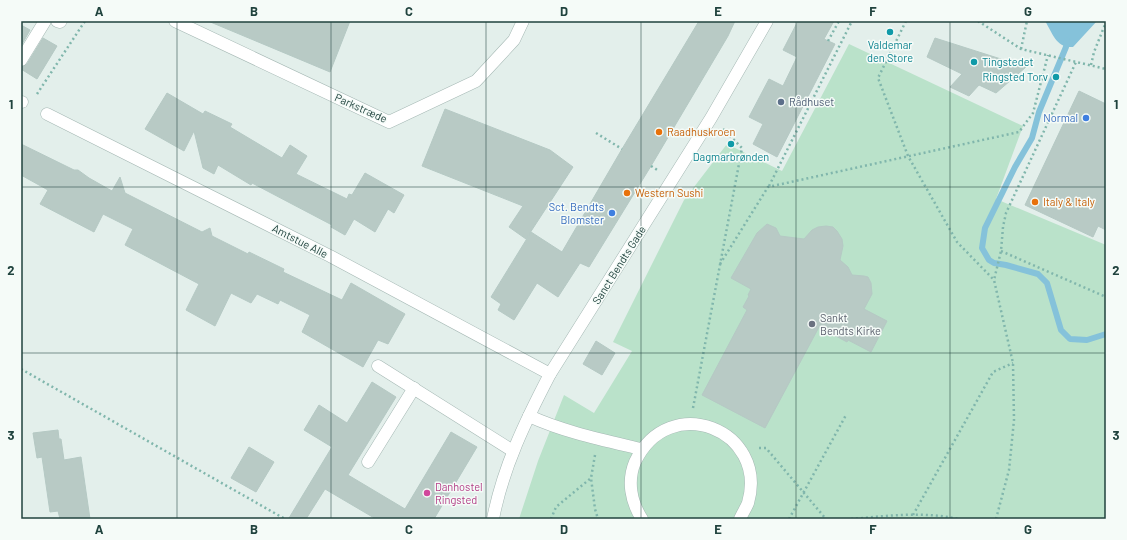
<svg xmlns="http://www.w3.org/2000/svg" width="1127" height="540" font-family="Barlow,sans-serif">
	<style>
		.green { fill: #bae2ca }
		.water { fill: #85c2da }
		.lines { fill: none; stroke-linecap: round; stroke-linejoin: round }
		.stream { stroke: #85c2da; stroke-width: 6 }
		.building { fill: #b8cac5; stroke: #b5c9c4 }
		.minor-casing { stroke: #a5b8b4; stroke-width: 13 }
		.path { stroke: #80b6ac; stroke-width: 2.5; stroke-dasharray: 2 3; stroke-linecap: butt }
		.minor { stroke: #fff; stroke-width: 12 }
		.grid { fill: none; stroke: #20433e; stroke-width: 1; stroke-opacity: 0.55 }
		.culture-dot { fill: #0f9aa8; stroke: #f5fbf8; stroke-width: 1.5 }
		.service-dot { fill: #5c6f8a; stroke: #f5fbf8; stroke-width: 1.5 }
		.shop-dot { fill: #3f7fe0; stroke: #f5fbf8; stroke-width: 1.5 }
		.food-dot { fill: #e8710a; stroke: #f5fbf8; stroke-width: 1.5 }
		.worship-dot { fill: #6b7280; stroke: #f5fbf8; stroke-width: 1.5 }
		.hotel-dot { fill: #d1479c; stroke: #f5fbf8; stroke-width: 1.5 }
		.labels { text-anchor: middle; stroke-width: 3; stroke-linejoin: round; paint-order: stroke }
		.culture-label { font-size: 11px; fill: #0d838f; stroke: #f5fbf8 }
		.service-label { font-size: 11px; fill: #4e5e75; stroke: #f5fbf8; text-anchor: start }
		.street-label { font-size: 11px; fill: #20433e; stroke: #f5fbf8 }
		.shop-label { font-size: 11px; fill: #366cbe; stroke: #f5fbf8; text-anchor: end }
		.food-label { font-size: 11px; fill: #c56008; stroke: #f5fbf8; text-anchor: start }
		.worship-label { font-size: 11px; fill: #5b616d; stroke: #f5fbf8; text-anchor: start }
		.hotel-label { font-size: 11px; fill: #b23c85; stroke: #f5fbf8; text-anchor: start }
		.neatline { fill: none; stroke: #20433e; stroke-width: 1.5 }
		.grid-label { font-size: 13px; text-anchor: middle; font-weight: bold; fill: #20433e }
	</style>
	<rect width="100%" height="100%" fill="#e3efeb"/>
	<path class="green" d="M849,44L1023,126L996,199L1106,245V519H519L538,461L564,395L594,413L632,351L613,342L684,200L727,144L782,171Z"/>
	<path class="water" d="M1045,21H1097L1073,47C1056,48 1053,34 1045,21Z"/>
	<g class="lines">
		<path class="stream" d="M1067,40L1066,47L1039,112L1032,138L1015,167L985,228L982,248L989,260L994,263L1006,265L1038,274L1047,283L1061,330L1070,339L1087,340L1106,334"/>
	</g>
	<g class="building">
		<path d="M208,21H350L330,72Z"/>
		<path d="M699,21H735L728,36L651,166L589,267L580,263L558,297L537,283L514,320L498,310L501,304L491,297L531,232L562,252L622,149Z"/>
		<path d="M798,21H834L824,39L835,44L777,157L753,144L763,124L749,117L769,79L783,86L797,57L783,50Z"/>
		<path d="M21,25L30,30L21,46Z"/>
		<path d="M43,38L57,46L37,79L21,69V67L27,64Z"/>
		<path d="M935,38L1026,67L996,93L979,85L969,96L950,87L962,74L927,57Z"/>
		<path d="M1079,91L1106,104V230L1098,226L1093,237L1025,205Z"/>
		<path d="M167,93L203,114L205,111L232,124L230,127L282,158L290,145L307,156L296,174L347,199L349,194L352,195L365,173L404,195L394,213L388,209L375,232L354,219L345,235L331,227L332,225L252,183L251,185L218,165L214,174L203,168L194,131L184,151L145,129Z"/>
		<path d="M445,109L550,150L573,167L526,239L509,227L523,206L422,166Z"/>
		<path d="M21,144L74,170H78L89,178L112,191L120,177L125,193L202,232L210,228L212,236L248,254L249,252L284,269L283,272L342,300L351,283L405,314L388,344L378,340L363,367L302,332L310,315L280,300L278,304L257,294L251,303L231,293L215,326L186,310L199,284L125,245L133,229L103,214L94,232L40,204L48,190L21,175Z"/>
		<path d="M767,224L776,228L780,236L804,239L812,230L818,227L826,226L833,227L837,231L842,239L843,246L840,260L848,267L852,275L864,276L868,277L871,283L872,294L864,309L887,321L871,352L848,340L847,342L819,327L765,428L702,395L747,310L743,307L749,296L748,295L751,289L731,278L757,233Z"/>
		<path d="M596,341L615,353L602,375L583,364Z"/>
		<path d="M372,382L396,397L348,475L405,509L451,432L477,447L434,519H376L325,489L306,519H290L289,518L332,447L304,430L319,405L347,423Z"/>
		<path d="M58,430L59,439H61L64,460L81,457L90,519H60L58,511L50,512L42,457L37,458L33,433Z"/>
		<path d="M249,447L274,462L256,492L231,478Z"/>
	</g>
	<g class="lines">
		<g class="minor-casing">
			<g id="minor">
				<path d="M57,21L60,22L61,21"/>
				<path d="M175,21L389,122L476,81L514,40L523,21"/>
				<path d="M21,60L45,21"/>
				<path d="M21,102H22"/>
				<path d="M47,114L330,256L550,374"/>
				<path d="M378,366L513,451"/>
				<path d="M529,416C564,432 603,440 641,449"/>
				<path d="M368,462L414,388"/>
				<path d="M493,519C503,467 526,420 550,374L711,118L767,21"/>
				<path d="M642,519C631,502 627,481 635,462C669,390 769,430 748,503C746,508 742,514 740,519"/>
			</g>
		</g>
		<g class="path">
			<path d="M906,21L878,78L908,156L957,242L994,280"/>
			<path d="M978,21L1021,49L1106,69"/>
			<path d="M828,41L839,21"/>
			<path d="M1021,49L1027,21"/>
			<path d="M1091,65L1094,52L1106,22"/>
			<path d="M37,94L85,21"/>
			<path d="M596,133L622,149"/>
			<path d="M651,166L659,171"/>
			<path d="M769,186L852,21"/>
			<path d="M1001,251L1106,297"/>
			<path d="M720,264L768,187L1019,132L1033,113L1048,55"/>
			<path d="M21,369L285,519"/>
			<path d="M693,408L742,148L723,129"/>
			<path d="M759,448H766L826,519"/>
			<path d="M595,455L591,478L595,509L598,519"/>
			<path d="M913,515L993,372L1013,363"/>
			<path d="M551,519L556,507L591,478"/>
			<path d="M789,519L846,415"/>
			<path d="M851,519C887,516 923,511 958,519"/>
			<path d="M996,519L1009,470L1014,420L1013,363L994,280L1001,251L1003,227L1006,213L1076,62"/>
		</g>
		<use href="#minor" class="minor"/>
	</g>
	<path class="grid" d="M177,21V519M331,21V519M486,21V519M641,21V519M796,21V519M950,21V519M21,187H1106M21,353H1106"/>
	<g class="culture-dot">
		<circle cx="890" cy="32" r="4"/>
		<circle cx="974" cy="62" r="4"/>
		<circle cx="1056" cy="77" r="4"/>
		<circle cx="731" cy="144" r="4"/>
	</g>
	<circle class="service-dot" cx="781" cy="102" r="4"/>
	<g class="shop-dot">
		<circle cx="1086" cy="118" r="4"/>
		<circle cx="612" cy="213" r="4"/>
	</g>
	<g class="food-dot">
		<circle cx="659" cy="132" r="4"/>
		<circle cx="627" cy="193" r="4"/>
		<circle cx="1035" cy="202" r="4"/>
	</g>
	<circle class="worship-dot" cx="812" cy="324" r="4"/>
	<circle class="hotel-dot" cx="427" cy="493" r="4"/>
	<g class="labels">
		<g class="culture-label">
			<text x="890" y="49">Valdemar<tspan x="890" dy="13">den Store</tspan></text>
			<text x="982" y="66" text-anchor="start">Tingstedet</text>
			<text x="1048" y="81" text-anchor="end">Ringsted Torv</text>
			<text x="731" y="161">Dagmarbrønden</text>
		</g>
		<g class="service-label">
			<text x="789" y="106">Rådhuset</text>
		</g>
		<g class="street-label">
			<text transform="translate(361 108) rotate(24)" y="4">Parkstræde</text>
			<text transform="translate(300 241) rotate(27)" y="4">Amtstue Alle</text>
			<text transform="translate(619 265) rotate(-58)" y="4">Sanct Bendts Gade</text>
		</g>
		<g class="shop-label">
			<text x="1078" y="122">Normal</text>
			<text x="604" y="211">Sct. Bendts<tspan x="604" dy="13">Blomster</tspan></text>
		</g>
		<g class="food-label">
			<text x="667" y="136">Raadhuskroen</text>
			<text x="635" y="197">Western Sushi</text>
			<text x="1043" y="206">Italy &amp; Italy</text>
		</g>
		<g class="worship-label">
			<text x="820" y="322">Sankt<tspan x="820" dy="13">Bendts Kirke</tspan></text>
		</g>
		<g class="hotel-label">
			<text x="435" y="491">Danhostel<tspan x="435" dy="13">Ringsted</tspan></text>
		</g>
	</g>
	<rect width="1127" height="540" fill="none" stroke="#f5fbf8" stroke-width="44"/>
	<rect x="22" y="22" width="1083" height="496" class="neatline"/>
	<g class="grid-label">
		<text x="99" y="16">A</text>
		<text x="254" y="16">B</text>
		<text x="409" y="16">C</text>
		<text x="564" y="16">D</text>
		<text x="718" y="16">E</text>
		<text x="873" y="16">F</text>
		<text x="1028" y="16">G</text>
		<text x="11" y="109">1</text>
		<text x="1116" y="109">1</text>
		<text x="11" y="275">2</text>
		<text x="1116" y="275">2</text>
		<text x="11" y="440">3</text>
		<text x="1116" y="440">3</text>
		<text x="99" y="534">A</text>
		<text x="254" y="534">B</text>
		<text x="409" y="534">C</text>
		<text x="564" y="534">D</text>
		<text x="718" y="534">E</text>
		<text x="873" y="534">F</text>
		<text x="1028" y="534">G</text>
	</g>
</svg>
